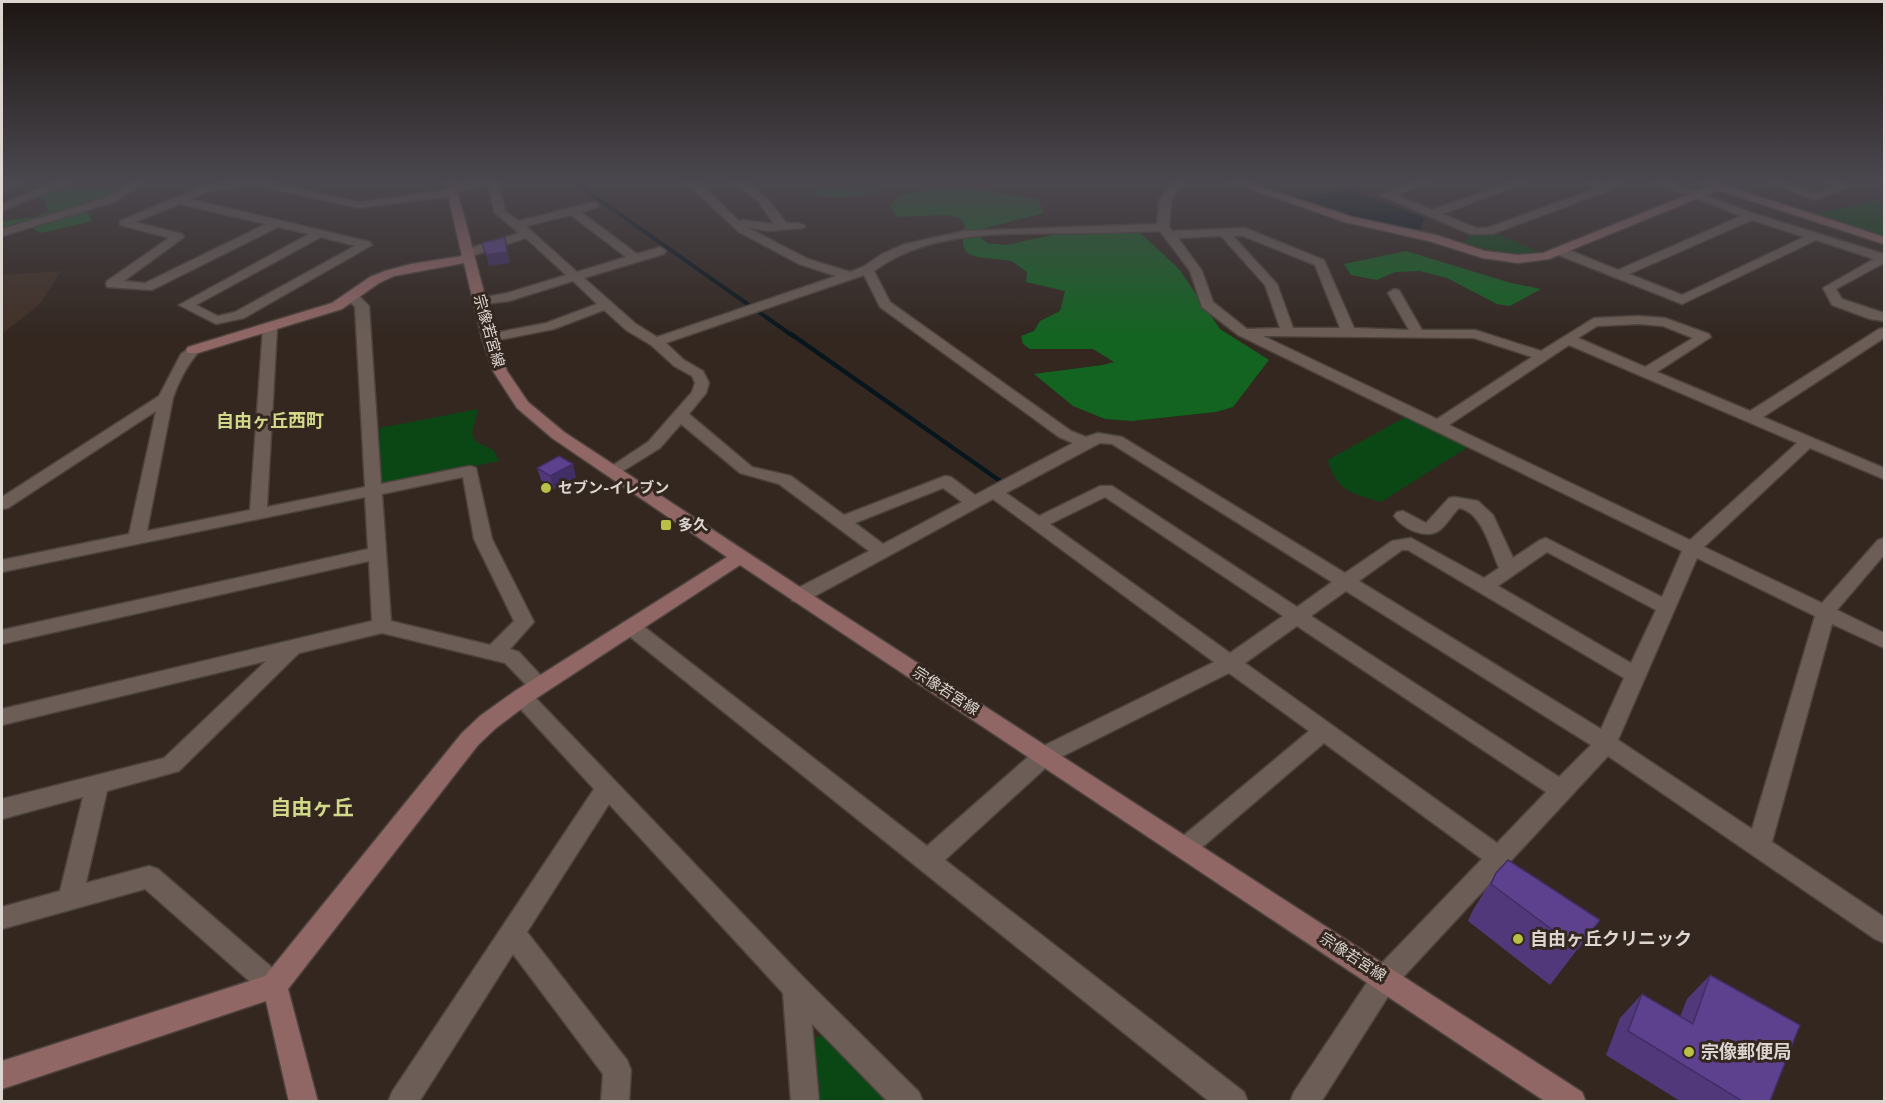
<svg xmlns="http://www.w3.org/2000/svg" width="1886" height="1103" font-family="Raleway,'Noto Sans JP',sans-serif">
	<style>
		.education { fill: #413026 }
		.green { fill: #0b4715 }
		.forest { fill: #136421 }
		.water { fill: #07151c }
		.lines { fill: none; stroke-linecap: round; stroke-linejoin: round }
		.stream-far1 { stroke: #07151c; stroke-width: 4 }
		.stream { stroke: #07151c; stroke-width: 4.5 }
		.street-casing { stroke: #4d423d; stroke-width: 3 }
		.secondary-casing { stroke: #4d423d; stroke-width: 3 }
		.street { fill: #6c5e56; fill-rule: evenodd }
		.secondary { fill: #916765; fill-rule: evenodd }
		.wall { fill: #50387b }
		.shaded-wall { fill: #412e64 }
		.building { fill: #5d418f; stroke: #412e64; stroke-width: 1.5 }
		.poi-dot { fill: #bac046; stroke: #332720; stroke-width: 2 }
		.labels { text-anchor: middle; stroke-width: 6; stroke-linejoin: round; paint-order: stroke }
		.street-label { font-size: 15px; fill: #ddd5d0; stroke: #332720 }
		.poi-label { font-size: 15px; font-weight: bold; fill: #ddd5d0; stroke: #332720; text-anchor: start }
		.quarter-label { font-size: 18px; font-weight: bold; fill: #d1d88a; stroke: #332720 }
		.near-poi-label { font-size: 18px; font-weight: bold; fill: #ddd5d0; stroke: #332720; text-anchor: start }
		.near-quarter-label { font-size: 21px; font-weight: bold; fill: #d1d88a; stroke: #332720 }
	</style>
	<rect width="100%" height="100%" fill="#332720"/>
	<path class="education" d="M61,271L40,304L2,334V275Z"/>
	<g class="green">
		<path d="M1870,201H1884V236L1810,215Z"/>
		<path d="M1471,234H1498L1539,252C1513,255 1490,251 1465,243Z"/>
		<path d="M478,409L472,433L475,441L493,450L499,461L385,484L380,482V428Z"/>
		<path d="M1409,415L1471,445L1381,502C1353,493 1336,492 1328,460Z"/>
		<path d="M820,1036L829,1038L891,1101H813L810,1038Z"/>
	</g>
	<g class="forest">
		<path d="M72,182H102L91,187L122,190L84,206L92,221L41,233L26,225L2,231V221L35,217L48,211L46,202L36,196Z"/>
		<path d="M843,182H892C876,199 830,199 809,194Z"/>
		<path d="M947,184L1038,199L1044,213L982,229L981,238L987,243L1006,245L1057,234L1139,232L1179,269L1220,329L1269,360L1233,407L1216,412L1132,421L1105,419L1073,406L1034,374L1103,365L1114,362L1093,349H1030L1023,344L1021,336L1034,331L1040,321L1060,311L1065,291L1026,282L1027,272C1022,269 1016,263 1011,261C986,255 954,266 965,226L960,218L946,215L898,217L890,206L899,196Z"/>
		<path d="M1406,251L1511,283L1541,289L1510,306L1497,304L1447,278L1420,271L1395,272L1377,280L1351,275L1344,264Z"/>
	</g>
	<path class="water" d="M1350,189L1424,218L1420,230L1351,217L1295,198Z"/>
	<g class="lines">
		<path class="stream-far1" d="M574,182L793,336"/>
		<path class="stream" d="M791,334L1003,483"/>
		<g class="street-casing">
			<g id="street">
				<path d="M11,182H26L2,192V185Z"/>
				<path d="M56,182H70L2,211V204Z"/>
				<path d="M133,182H146L114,202L2,236V229L106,198Z"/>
				<path d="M231,182H268L359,202L448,190V186L471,182H499L505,211L519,221L594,202L598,203V207L581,212L637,254L660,247L666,251L664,254L584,278L636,324L657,337L836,276L799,264L739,232L685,182L701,184L739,221L743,220L774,224L759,202L732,182C758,182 772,204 786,223H799L805,226L803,228L768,231L746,227L808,259L850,272L863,267L882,254L905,244L964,231L1157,224L1159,200L1173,182H1184L1171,200L1169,227L1172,231L1245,228L1324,260L1354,328L1409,330L1388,293L1394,289L1399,290L1422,330H1475L1541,351L1594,318L1639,316L1665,318L1709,334L1711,337L1657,372L1750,411L1879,329L1884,328V338L1763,417L1884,468V479L1810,448L1704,547L1822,603L1878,540L1884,538V555L1837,610L1884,633V648L1832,624L1772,842L1884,917V943L1875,939L1608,756L1394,987L1321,1102H1290L1294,1092L1376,969L1482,859L1324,743L1193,855L1185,858L1177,855L1173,848L1177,841L1309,731L1229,673L1053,761L945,860L1244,1092L1248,1102H1210L624,632L621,627L624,622L631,620L638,622L927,846L1037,749L1214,662L993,499L806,601L799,602L792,601L790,596L792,591L869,551L779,484L740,473L681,424L660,448L618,474L612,476L604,471L648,442L692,392L695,383L692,376L674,366L651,345L626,330L604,310L554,329L489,342L484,341L482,338L484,335L546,323L597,304L573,281L509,301L475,305L473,302L475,299L507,293L566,275L526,238L472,256H464V250L519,233L494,212L489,186L457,191L458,193L453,196L359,208L253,185L207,192L190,199L370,242L372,245L244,318L216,324L179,305L309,234L278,227L152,290L107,287L106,284L107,281L169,238L120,225V221L201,187ZM180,204L266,224L145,283L124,281L184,237L182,234L135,222ZM571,215L626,257L577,272L526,226ZM1160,231L1190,271L1202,307L1238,335L1682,551L1662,597L1546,538L1540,540L1513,558L1493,515L1478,501L1455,497L1449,498L1426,523L1403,511L1397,512L1394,516C1403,529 1426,540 1440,530C1447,524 1452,515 1459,508C1482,512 1490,548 1499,568L1484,578L1411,538L1392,541L1345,573L1122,437L1098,433L1086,437L1071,431L890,302L874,271C931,229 1009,234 1077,233C1105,233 1132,232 1160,231ZM1221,236L1265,285L1280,328L1247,329L1213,302L1202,271L1178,238ZM1233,236H1243L1315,265L1340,328H1293L1277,284ZM321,237L355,246L235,312L218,316L196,305ZM864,275L880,307L1059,437L1073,443L975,495L951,477L945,476L844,515L791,476L752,467L689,414L706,393L709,383L703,371L684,360L666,343ZM1639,324L1663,326L1693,338L1645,367L1578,338L1597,326ZM1263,336L1474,338L1532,357L1437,419ZM1569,345L1797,443L1690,540L1449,425ZM1100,443L1112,444L1332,582L1297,607L1112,486H1100L1039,516L1006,493ZM943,488L962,502L883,544L855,523ZM1105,497L1283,616L1230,653L1050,524ZM1402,550H1408L1624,678L1601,729L1359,581ZM1547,552L1656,610L1631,663L1498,586ZM1697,558L1815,616L1752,829L1618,740ZM1346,591L1591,745L1559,777L1311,616ZM1297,626L1546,792L1497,843L1245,663Z"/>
				<path d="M1414,182H1430L1396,195L1432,210L1512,182H1527L1442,214L1476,228H1487L1595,189L1588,182H1599L1605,185L1612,182H1626L1608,191L1492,234H1470L1380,195Z"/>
				<path d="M1654,182H1669L1755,214L1884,254V263L1836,289L1842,299L1884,313V321L1870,319L1832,305L1823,288L1874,259L1816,240L1682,304L1556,254V248H1564L1618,270L1741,216ZM1752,220L1804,237L1682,295L1629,274Z"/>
				<path d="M1767,182H1782L1815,193L1834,187L1826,182H1841L1849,187L1815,200Z"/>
				<path d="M353,294L358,295L369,306L381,484L470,466L476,468L492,539L534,622L510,649L519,652L546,681L549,686L546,691L539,694L532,691L505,663L382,633L299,653L179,771L107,791L86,883L149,866L158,869L283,977L287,986L283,995L274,999L265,995L145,889L2,929V907L60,891L83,797L2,819V799L164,758L266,661L2,725V709L372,621L369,561L2,644V630L368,549L365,497L2,572V560L129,534L156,411L8,508L2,509V497L159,396L181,354L193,346L200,350C188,364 179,380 173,398L147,531L250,510L263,328L270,324L277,328L267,507L365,487L355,307L346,298ZM463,477L474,539L514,621L490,645L391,621L382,494Z"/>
				<path d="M522,689L529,691L805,979L919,1092L923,1102H888L812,1024L819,1102H791L783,993L609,804L527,932L627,1060L631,1070L629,1102H601L603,1074L513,954L419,1102H388L392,1092L594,789L515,703L512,697L515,691Z"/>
			</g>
		</g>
		<g class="secondary-casing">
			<g id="secondary">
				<path d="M445,182H455L496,338L507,371L528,402L564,432L806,591L1582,1092L1586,1102H1546L740,565L529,703L496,728L478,745L288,989L318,1102H289L266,1001L2,1089V1061L265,976L462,733L480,716L515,691L727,557L552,438L517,408L493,371L482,338L464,263L394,276L379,283L342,309L198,353H188L186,350L188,347L332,303L370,277L385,271L411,264L462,256Z"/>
				<path d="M1230,182H1246L1352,217L1436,235L1485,251L1518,255L1543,253L1707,187L1702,185L1701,182H1714L1884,237V244L1718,190L1549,259L1518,263L1483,258L1429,241L1345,222Z"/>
			</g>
		</g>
		<use href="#street" class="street"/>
		<use href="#secondary" class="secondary"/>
	</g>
	<g class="wall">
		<path d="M537,468L576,477L554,489L541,480Z"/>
		<path d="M1496,873L1600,920L1550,985L1468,921L1473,910Z"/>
		<path d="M1710,975L1770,1101H1680L1606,1055L1620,1018L1642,994L1680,1017L1687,999Z"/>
	</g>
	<g class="shaded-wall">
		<path d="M505,237L510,263L489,266L486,255Z"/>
		<path d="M573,464L576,477L554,489L550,476Z"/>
	</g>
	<g class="building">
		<path d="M505,237L507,252L486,255L482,243Z"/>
		<path d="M559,456L573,464L550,476L537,468Z"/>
		<path d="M1508,860L1600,920L1578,949L1491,884L1496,873Z"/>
		<path d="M1710,975L1800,1025L1770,1101H1742L1628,1031L1642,994L1693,1024Z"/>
	</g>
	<linearGradient id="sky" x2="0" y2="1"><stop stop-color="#1c1512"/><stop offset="0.54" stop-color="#4a474e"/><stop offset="1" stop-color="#4a474e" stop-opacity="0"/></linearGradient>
	<rect width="1886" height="336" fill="url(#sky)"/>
	<g class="poi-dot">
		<circle cx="546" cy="488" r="6"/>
		<rect x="660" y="519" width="12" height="12" rx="3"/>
		<circle cx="1518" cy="939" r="6"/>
		<circle cx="1689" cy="1052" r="6"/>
	</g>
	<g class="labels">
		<g class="street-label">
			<text transform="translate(489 331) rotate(74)" y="5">宗像若宮線</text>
			<text transform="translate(946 691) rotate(33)" y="5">宗像若宮線</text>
			<text transform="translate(1353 957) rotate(33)" y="5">宗像若宮線</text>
		</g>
		<g class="poi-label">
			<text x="558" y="493">セブン-イレブン</text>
			<text x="678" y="530">多久</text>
		</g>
		<g class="quarter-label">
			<text x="270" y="427">自由ヶ丘西町</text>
		</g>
		<g class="near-poi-label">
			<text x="1530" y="945">自由ヶ丘クリニック</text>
			<text x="1701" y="1058">宗像郵便局</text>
		</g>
		<g class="near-quarter-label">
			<text x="312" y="815">自由ヶ丘</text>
		</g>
	</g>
	<rect width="1886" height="1103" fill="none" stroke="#ddd5d0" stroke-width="6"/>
</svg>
